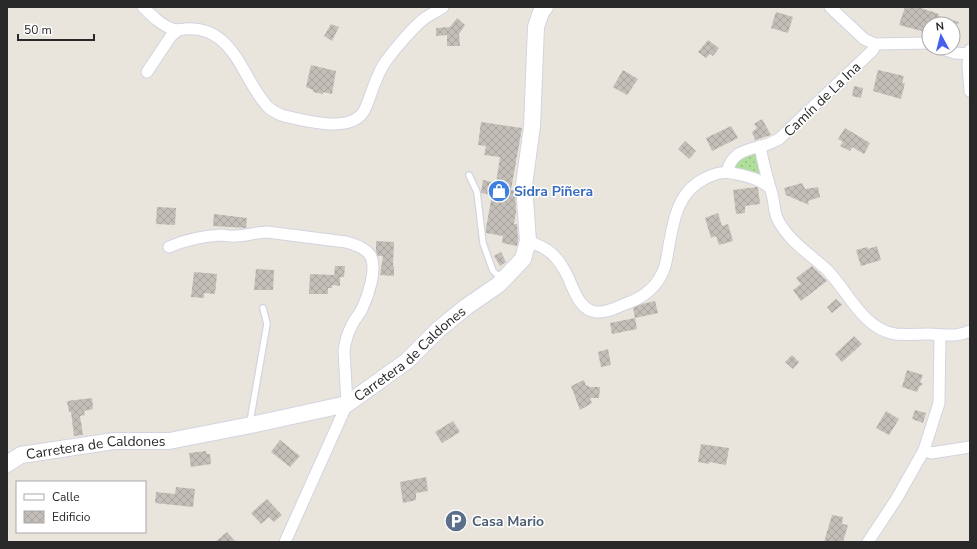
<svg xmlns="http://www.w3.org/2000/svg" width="977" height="549" font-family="'Nunito Sans',sans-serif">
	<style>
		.park { fill: url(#park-dots) }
		.building { fill: url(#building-cross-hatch) }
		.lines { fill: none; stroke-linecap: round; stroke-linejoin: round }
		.lane-casing { stroke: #d1d4e1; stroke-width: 8 }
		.street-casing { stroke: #d1d4e1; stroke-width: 13 }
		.secondary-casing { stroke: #d1d4e1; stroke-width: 18 }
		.lane { stroke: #fff; stroke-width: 5.5 }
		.street { stroke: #fff; stroke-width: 11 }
		.secondary { stroke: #fff; stroke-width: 16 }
		.labels { text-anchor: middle; stroke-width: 3; stroke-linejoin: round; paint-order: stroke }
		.street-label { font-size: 14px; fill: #292929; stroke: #fff }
		.shop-label { font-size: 14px; font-weight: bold; fill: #366cbe; stroke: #fff; text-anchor: start }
		.service-label { font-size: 14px; font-weight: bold; fill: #4e5e75; stroke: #fff; text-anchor: start }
	</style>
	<defs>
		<pattern id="park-dots" width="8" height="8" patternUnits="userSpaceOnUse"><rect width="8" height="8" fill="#b0de9b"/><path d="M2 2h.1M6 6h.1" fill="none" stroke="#97be86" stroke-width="1.8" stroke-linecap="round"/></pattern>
		<pattern id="building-cross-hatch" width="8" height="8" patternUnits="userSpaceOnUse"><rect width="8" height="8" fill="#c3beb8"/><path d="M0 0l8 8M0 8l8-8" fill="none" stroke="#a8a39e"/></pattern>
	</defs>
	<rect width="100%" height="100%" fill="#eae5dc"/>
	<path class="park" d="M759,151L763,175L731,169L740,157Z"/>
	<g class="building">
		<path d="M905,7H918L939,14L938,16L959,22L958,24H929V33L899,25Z"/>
		<path d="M776,12L793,17L788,33L771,28Z"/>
		<path d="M457,18L465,25L459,34L460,46H447V35L436,36V28L450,27Z"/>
		<path d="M331,24L339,27L332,41L324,36Z"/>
		<path d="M708,40L719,48L713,56L710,54L706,58L698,52Z"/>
		<path d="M311,65L336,71L332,94L323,92V94L313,92V90L306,87Z"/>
		<path d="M623,70L638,79L627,95L613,87Z"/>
		<path d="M878,70L904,76L902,83H905L901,99L873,91Z"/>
		<path d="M854,86L863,88L861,98L852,96Z"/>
		<path d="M762,119L771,135L755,140L752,132L757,128L754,124Z"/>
		<path d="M481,122L522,128L511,190H515L516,212L514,224H517L518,240L517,246L502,243L503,236L486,233V228L492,195L481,193V192L483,180L496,183L500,157L484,155L486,146L478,145Z"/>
		<path d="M731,126L738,138L712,151L706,138Z"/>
		<path d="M845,128L870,143L864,154L852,147L850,151L840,146L843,142L838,139Z"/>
		<path d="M685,141L696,151L689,159L678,149Z"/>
		<path d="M802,183L805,189L818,187L820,197L808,201L809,205L786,195L784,188Z"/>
		<path d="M757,187L758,188L760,204L745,206V213L736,214L733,190Z"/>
		<path d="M157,207L176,208L175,225L156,224Z"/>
		<path d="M718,213L722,226L728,224L733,241L719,245L716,236L711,238L705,218Z"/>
		<path d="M214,214L247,218L246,228L213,226Z"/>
		<path d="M376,241L394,242L393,266H394V276L380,275L383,256H378L376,252Z"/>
		<path d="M877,246L881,260L861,266L856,250L867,247L868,249Z"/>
		<path d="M501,252L506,262L500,266L494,256Z"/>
		<path d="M335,266H345L344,277H340V286L332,285V288H328V294H309L310,274L334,275Z"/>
		<path d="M812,266L827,281L801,301L793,290L801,284L796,278Z"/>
		<path d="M256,269L274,270L273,290H254Z"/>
		<path d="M194,272L217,274L215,294L204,293V298L191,297Z"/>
		<path d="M836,299L842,305L832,313L827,307Z"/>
		<path d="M655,301L658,313L635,318L633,308L642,304Z"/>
		<path d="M635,318L637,329L612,334L610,323Z"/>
		<path d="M854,336L862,344L842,362L835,354Z"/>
		<path d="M608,349L611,365L601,367L598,352Z"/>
		<path d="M792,355L799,362L793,369L785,362Z"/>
		<path d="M907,370L923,375L920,382L923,384L919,387L917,392L902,387Z"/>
		<path d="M584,380L586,386L588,385L589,387H600L599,398H590L592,403L580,410L571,386Z"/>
		<path d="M92,398L93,409L84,411L85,415L80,416L83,435L74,436L71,412H69L67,401Z"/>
		<path d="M915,410L926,413L923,423L912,419Z"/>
		<path d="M886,411L899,419L889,435L876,428Z"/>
		<path d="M453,421L460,432L442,443L435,432Z"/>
		<path d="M280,440L300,456L290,467L271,452Z"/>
		<path d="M701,444L729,448L726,465L709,462V464L698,462Z"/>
		<path d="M206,451L207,454H210L211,464L191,467L189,453Z"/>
		<path d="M426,477L428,491L416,493V500L403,503L400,482Z"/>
		<path d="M176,487L195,489L193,507L155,503L156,492L175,494Z"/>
		<path d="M267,499L282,515L274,522L269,517L261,524L251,513Z"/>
		<path d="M832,515L843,517L842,524L848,525L843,542H824Z"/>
		<path d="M227,532L236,542H215Z"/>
	</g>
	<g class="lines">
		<g class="lane-casing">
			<g id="lane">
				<path d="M469,175L477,192L483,243L493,271L503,280"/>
				<path d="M251,423V416L267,324L263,308"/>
			</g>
		</g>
		<g class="street-casing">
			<g id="street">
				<path d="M143,7C152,16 163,27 176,30C179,30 182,29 185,29C198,28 210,31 220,39C242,57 249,87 268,107C272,111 279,114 284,116C305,120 353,135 365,109C372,94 375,76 386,61C394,50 414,26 425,18C431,14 438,11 443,7"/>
				<path d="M830,7L864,39L875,44L929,43"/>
				<path d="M940,48L955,53L969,54"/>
				<path d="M970,50L968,65L970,91"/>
				<path d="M147,72L171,36L178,30"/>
				<path d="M760,146C763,163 767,178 772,194C774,201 774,210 777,218C788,241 809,253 827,270C848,291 862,328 895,334C905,335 917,334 928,334C944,334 955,338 970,331"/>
				<path d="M727,172C732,151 747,150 765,145C770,144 775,141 779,139L873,50L875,44"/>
				<path d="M528,241C538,245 549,249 556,258C560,262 563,268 566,273C573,286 578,310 596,312C606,313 616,308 625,304C643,298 657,288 664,269C666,264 667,257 668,251C673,224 676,193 704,179C713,174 722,171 732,173C746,176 758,178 769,187"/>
				<path d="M169,247C185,240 204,236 221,235C226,235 231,237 236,236C247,236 257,232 267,232L346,242C355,245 364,247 370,255C378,268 368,296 362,309C359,315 353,321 351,327C347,335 345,343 344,351L347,404L285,542"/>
				<path d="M924,450L931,453L970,447"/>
				<path d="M868,542L897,498L924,450L939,403L940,335"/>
			</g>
		</g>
		<g class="secondary-casing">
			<g id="secondary">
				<path id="s1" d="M7,464L21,455L114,441H169L251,425L347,404L407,361L439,329L466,307L498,285L523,259L528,241L524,185L532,126L536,27L541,12L545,7"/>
			</g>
		</g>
		<use href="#lane" class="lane"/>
		<use href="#street" class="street"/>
		<use href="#secondary" class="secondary"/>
	</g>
	<defs>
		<g id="shop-disc" transform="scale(1.15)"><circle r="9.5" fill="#3f7fe0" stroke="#fff"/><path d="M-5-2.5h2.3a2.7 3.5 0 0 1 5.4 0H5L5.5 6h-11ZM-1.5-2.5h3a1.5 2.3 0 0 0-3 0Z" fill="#fff"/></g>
		<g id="parking-disc" transform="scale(1.15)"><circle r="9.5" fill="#5c6f8a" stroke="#fff"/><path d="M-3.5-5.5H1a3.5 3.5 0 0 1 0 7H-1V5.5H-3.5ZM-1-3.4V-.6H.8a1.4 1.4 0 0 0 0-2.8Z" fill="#fff"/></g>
	</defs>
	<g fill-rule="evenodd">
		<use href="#shop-disc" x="499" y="191"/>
		<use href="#parking-disc" x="456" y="521"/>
	</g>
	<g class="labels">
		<g class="street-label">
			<text transform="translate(822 99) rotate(-44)" y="5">Camín de La Ina</text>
			<text dy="5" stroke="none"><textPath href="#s1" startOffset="428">Carretera de Caldones</textPath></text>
			<text dy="5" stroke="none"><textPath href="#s1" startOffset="92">Carretera de Caldones</textPath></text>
		</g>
		<g class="shop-label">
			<text x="514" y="196">Sidra Piñera</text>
		</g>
		<g class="service-label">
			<text x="472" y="526">Casa Mario</text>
		</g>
	</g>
	<rect width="977" height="549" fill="none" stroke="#292929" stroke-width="16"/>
	<rect x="16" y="481" width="130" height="52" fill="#ffffff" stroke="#a9a9a9"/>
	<rect x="24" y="494" width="20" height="6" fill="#ffffff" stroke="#a9a9a9"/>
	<text x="52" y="501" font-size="12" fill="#292929">Calle</text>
	<rect x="24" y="511" width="20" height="12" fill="url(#building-cross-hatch)" stroke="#a9a9a9"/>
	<text x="52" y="521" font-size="12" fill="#292929">Edificio</text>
	<g transform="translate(941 36) rotate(353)"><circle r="19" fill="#ffffff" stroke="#a9a9a9"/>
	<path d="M0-3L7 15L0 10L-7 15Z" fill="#455fee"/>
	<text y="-6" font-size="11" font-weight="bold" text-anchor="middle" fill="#292929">N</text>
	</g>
	<path d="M18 34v6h76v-6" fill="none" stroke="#292929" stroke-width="2"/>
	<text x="24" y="34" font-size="12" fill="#292929" stroke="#ffffff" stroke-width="3" paint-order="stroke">50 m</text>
</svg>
